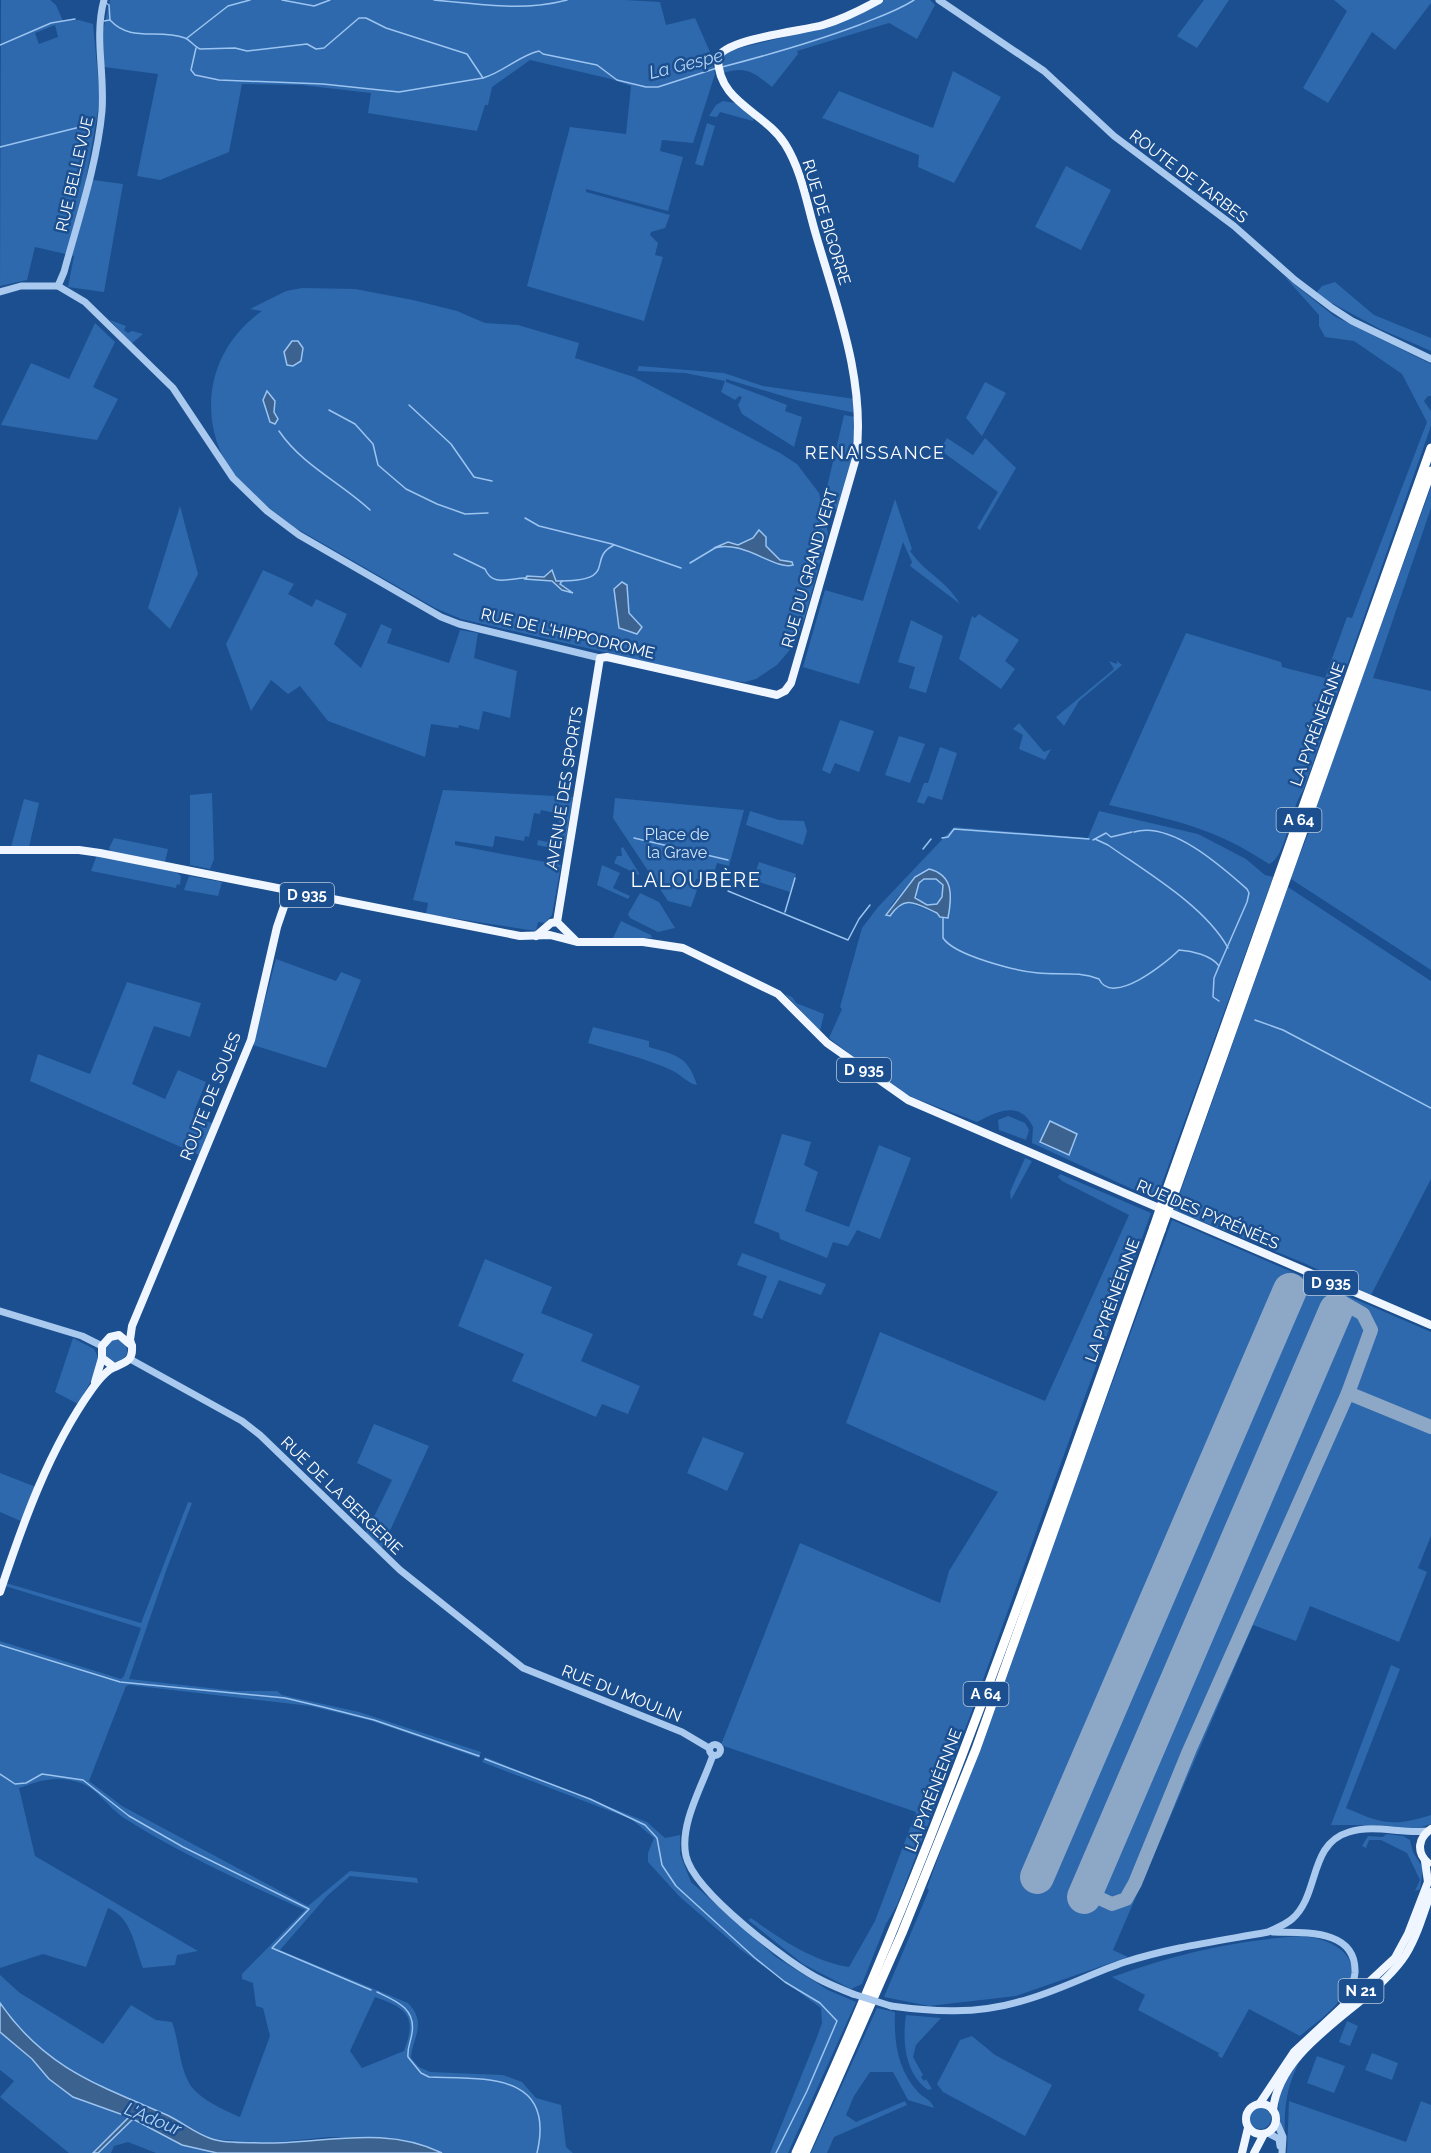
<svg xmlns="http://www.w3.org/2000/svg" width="1431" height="2153" font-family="Raleway,sans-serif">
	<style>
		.green { fill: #2e69ad; fill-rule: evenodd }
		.water { fill: #3c6290; stroke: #9cc4f0; stroke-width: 1.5; fill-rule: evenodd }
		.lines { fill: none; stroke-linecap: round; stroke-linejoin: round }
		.stream { stroke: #9cc4f0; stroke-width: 1.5 }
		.taxiway { stroke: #8da7c7; stroke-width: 14 }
		.runway { stroke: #8da7c7; stroke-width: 34 }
		.minor { stroke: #a9c9ee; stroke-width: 7 }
		.major { stroke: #f0f6ff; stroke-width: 8 }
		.highway { stroke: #fff; stroke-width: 9 }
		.minor-bridge { stroke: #a9c9ee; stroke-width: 7 }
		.highway-bridge { stroke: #fff; stroke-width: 9 }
		.labels { text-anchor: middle; stroke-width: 5; stroke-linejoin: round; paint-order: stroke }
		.shield { fill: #1b4f8f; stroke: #bbcadd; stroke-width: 1.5 }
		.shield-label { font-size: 15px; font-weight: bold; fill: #fff }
		.street-label { font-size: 16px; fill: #fff; stroke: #1b4f8f }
		.park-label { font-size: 16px; fill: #cfe3fa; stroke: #1b4f8f }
		.water-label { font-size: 18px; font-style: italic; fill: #b5d3f5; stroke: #1b4f8f }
		.neighbourhood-label { font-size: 18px; letter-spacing: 1.5px; fill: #fff; stroke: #1b4f8f }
		.quarter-label { font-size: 20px; letter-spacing: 1.5px; fill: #fff; stroke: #1b4f8f }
	</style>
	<rect width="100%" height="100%" fill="#1b4f8f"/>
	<g class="green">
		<path d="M1,0H50L56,5L63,21L79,20L93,24L100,99L86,179L123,184L104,292L68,287L74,256L35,247L27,280L0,286ZM55,25L58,37L39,44L35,33Z"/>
		<path d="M110,0H625L660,2L666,25L695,18L710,52L715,74L693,143L662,140L660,151L683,157L668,211L586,189V192L670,215L665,228L651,232L650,235L658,243L655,255L663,257L644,321L527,286L570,127L626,134L631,86L611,79L530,60L492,87L488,105H485L477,131L368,113L371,93L301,85L242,84L229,152L160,180L137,176L158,74L104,67L103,31Z"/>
		<path d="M884,0H930L935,5L917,39L889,23L797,51L798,54L772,87C753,72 746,66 723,73V56L727,51L835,25Z"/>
		<path d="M1204,0H1229L1197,48L1177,36Z"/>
		<path d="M1334,0H1431V3L1395,50L1372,32L1328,103L1303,88L1347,11Z"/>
		<path d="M953,71L1001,97L954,183L918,167L919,155L822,118L839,91L933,128Z"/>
		<path d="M723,101L735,103L754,118L753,121L720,112L717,117L709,116L716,105Z"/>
		<path d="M707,123L715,126L703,166L695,164Z"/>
		<path d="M1066,166L1111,190L1081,250L1035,227Z"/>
		<path d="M1284,276L1334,316L1431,364V396H1428L1424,401L1431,411V426L1303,791C1290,808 1286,858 1269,864C1213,827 1173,820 1109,805L1186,633L1281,662L1282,667L1325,678L1347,617L1352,618L1427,422L1402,374L1354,341L1325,337L1319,326V315Z"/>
		<path d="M1335,282L1374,315L1431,338V351L1380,329L1319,296L1317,292L1322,286Z"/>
		<path d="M302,288L355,289L413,300L457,311L485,323L518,325L579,343L575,358L634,377L780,453L797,464L819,493L828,533L805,617L794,645L777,665L756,679L745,682L725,680L461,619L435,608L294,527C271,509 240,487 225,461C197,407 212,346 262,311L250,309L286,291Z"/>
		<path d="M110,320L126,326L124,330L128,333L132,331L143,334L131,344Z"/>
		<path d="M95,323L115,342L93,387L118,399L97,440L1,425L31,363L69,379Z"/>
		<path d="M639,366L724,373L763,386L855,399V413L796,400L726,379V382L787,405L785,411L802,417L794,447L742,414L738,405L742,397L739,396L735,400L721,392L725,381L685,373L637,371Z"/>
		<path d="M985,382L1006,393L982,436L966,418Z"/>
		<path d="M844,415L855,417C853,443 851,491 836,510L827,487Z"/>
		<path d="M947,438L973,455L985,438L1016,468L980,530L977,528L998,492L940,450Z"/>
		<path d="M1431,487V508L1373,678L1431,691V970L1291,879C1299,852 1312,832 1317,803Z"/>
		<path d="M895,499L912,549L910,551C926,574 945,579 960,604L910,566L912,562L903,542L859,684L803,667L825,590L863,601Z"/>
		<path d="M180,506L198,574L170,629L148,608Z"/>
		<path d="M263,570L294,584L288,594L312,607L316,599L347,614L334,644L361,668L381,624L392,629L387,643L449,663L460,630L478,633L474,658L517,671L510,718L483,711L479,730L459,725L458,728L431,724L425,757L328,721L300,686L288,694L271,680L251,711L226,644Z"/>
		<path d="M979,614L1019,640L1005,661L1015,669L1001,689L959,659L972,616L975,618Z"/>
		<path d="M911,620L943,636L926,693L909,688L915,667L898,662Z"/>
		<path d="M1109,661L1117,664V661L1122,665L1079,701L1064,726L1056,717L1114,669Z"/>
		<path d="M840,720L874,731L859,772L835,763L830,774L822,770Z"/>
		<path d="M1019,723L1044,752L1051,749L1045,760L1019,749L1023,735L1013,729Z"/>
		<path d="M899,736L925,744L910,783L885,775Z"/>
		<path d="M940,747L957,753L942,800L928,796L924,804L917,802L924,783H928Z"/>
		<path d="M443,790L573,797L565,845L559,844L556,849L537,845L538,840L547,842L549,836L556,837L560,814L541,810L540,814L534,813L529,837L525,836L524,841L495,836L493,847L455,841V845L561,865L552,915L545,923L538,922L536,931L426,914L428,903L413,900Z"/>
		<path d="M212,793L214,859L210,869L190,865V795Z"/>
		<path d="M615,798L744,810L729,866L717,863L711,883L706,879H696L693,888L697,890L691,907L668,901L613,818Z"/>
		<path d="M24,799L39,803L29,847H11Z"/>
		<path d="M750,811L779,820L804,821L807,831L803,845L746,825Z"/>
		<path d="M1099,811L1198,834L1246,859L1265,875L1273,877L1156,1200L1032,1143L1033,1127C1020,1100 997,1111 977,1122L914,1098L893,1087L829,1038L842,1009L840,1007L862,928L878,907L954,827L1088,838ZM915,877L946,878L951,896L948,918L905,901L899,904L890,916L886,915L892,904Z"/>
		<path d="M114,838L168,849L165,862L111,852L109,848Z"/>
		<path d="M623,847L639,873V875L614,863L617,856H622L621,848Z"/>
		<path d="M97,855L176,872L181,876L180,885L177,884L176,888L91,871Z"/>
		<path d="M759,862L796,874L790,892L753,880Z"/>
		<path d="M602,865L620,873L613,888L630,896L628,899L597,885Z"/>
		<path d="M189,876L222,882L218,896L184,890Z"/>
		<circle cx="930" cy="892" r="14"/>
		<path d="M1288,887L1431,981V1179L1371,1295L1304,1263L1174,1210Z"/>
		<path d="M640,893L659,902L675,928L658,932L630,918L628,914Z"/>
		<path d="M621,921L651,935L652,938H613Z"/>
		<path d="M276,959L336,981L341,972L361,980L326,1068L253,1045Z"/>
		<path d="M127,982L201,1003L190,1037L154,1026L132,1084L165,1099L178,1070L206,1082L193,1114L213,1124L199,1155L30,1081L38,1054L90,1074Z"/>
		<path d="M785,994L792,997L796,1003L824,1014L820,1031Z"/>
		<path d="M593,1027L649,1041V1047C676,1055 688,1056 697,1085C686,1083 680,1073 669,1069C644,1058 615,1051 588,1043Z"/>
		<path d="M1008,1116L1025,1123L1029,1130L1026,1140L999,1130L998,1120Z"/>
		<path d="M782,1134L811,1142L804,1165L818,1172L805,1211L849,1227L879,1145L911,1158L880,1239L857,1230L848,1246L833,1242L827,1258L780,1239L779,1233L754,1223Z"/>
		<path d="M1025,1158L1032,1161L1011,1200L1010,1192Z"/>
		<path d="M1060,1174L1151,1213L970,1716L897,1905L886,1924L862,1984L851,1989L803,1964L748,1920L751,1918C780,1939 814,1962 849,1967L875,1921L916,1812L721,1745L800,1543L940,1603L949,1571L998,1492L846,1423L880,1332L1045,1401L1129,1215L1062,1181L1058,1177Z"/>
		<path d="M1172,1220L1431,1332V1536L1418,1568L1427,1572L1399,1642L1310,1606L1296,1641L1253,1625L1113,1950L1128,1957L1016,1996L929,2006L884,1997L929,1890L927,1888Z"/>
		<path d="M742,1253L826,1284L821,1295L779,1280L762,1319L753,1315L767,1276L737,1265Z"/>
		<path d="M485,1259L552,1287L541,1313L593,1334L581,1361L640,1386L628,1414L602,1404L596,1417L512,1381L524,1354L458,1326Z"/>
		<path d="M73,1338L94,1349L99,1359L94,1376L78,1404L55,1392Z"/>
		<circle cx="116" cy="1351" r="11"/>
		<path d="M374,1424L429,1446L382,1548L366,1533L392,1480L357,1463Z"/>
		<path d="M703,1437L744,1453L727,1491L687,1473Z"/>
		<path d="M0,1473L36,1487L23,1522L0,1512Z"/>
		<path d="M188,1502L192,1503L166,1571L129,1679L236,1691H277L282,1695L359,1712L481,1752L479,1758L372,1721L310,1706L129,1685L126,1686L89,1781L122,1806L308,1906L350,1871L417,1878L418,1883L350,1876L327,1896L280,1950L408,2003C428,2024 412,2038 411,2058L419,2067L430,2072L503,2075L522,2082L536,2098L561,2105L566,2147L573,2153H442L392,2139L329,2137L268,2143L212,2139L175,2119L80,2077L30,2041L0,2003V1975L20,1993L103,2044L131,2005L156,2020L172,2022C179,2041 179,2063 188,2081C196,2098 224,2110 240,2117L270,2036L263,2008L256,2006L253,1983L242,1979V1974L305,1910C246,1884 177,1852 124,1818C109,1808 97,1789 81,1783C57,1775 41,1780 19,1788L35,1856L198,1951L177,1955L175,1965L143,1968C134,1945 132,1918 108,1908L86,1967L43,1954L0,1968V1641L121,1679L124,1676L141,1628L5,1586L6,1583L141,1623ZM375,1997C408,2009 417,2016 404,2051L362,2068L350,2051Z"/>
		<path d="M1391,1665L1400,1669L1346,1808C1383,1824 1392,1827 1431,1815V1824L1415,1829L1381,1825H1331Z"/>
		<path d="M485,1757L647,1822L665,1838L680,1835V1854L691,1882L776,1957L828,1990L856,2002L788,2153H770L817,2037L822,2023L821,2008L740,1949L680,1897L648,1862V1853L654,1838L631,1819L482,1762Z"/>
		<path d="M1386,1834L1403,1836L1410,1840L1413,1852L1423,1868L1420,1889L1415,1891L1420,1880L1407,1853L1381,1840H1369L1366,1848L1362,1846L1368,1836L1383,1837Z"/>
		<path d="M1302,1936C1341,1940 1370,1963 1339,2001C1329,2014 1313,2025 1300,2036L1249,2009L1222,2058L1218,2056L1219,2053L1138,2010L1145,1995L1112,1977C1180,1953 1230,1941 1302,1936Z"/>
		<path d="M877,2008L895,2012C894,2042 897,2069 918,2092C923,2098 931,2099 934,2108L908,2100L893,2072H870L854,2096L846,2115L856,2122L905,2101L907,2105L834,2137L827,2153H811Z"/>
		<path d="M906,2015L941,2018L916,2045L913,2057L923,2075L921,2077L924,2081L926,2079L932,2089L928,2090C905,2073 902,2042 906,2015Z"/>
		<path d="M1347,2021L1358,2026L1350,2046L1339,2042Z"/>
		<path d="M0,2032L73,2097L124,2114L182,2145L217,2153H156L128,2142L114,2146L111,2153H69L0,2097L14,2081L0,2070Z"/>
		<path d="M972,2036L995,2055L1052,2085L1025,2136L943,2092L937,2084L960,2040Z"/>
		<path d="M1372,2053L1398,2063L1392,2080L1365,2070Z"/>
		<path d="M1317,2056L1345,2066L1334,2093L1307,2083Z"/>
		<path d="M1299,2063C1286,2087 1284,2110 1285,2137C1274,2106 1276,2088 1299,2063Z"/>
		<path d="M1289,2101L1406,2142L1421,2101L1431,2105V2153H1287Z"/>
		<circle cx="1260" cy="2118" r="11"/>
	</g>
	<g class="water">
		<path d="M292,341H298L303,348L301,361L293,366L287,365L284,352Z"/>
		<path d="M267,391L275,401L274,412L278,419L275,424L270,422L263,400Z"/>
		<path d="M759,530L766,537V546L780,560L792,562L793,565C776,571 743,539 714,548L728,542L738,545L753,538Z"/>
		<path d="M552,570L556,581H562L560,584L573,593L562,590L552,581L525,579L527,576L544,577Z"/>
		<path d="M622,582L627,585L629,613L642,627L637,634L619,628L614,589Z"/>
		<path d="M929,869C954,875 952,897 948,918L940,917L937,913C915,903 905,894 890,916L886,915L915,877ZM924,879H936L943,885L942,897L937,904L927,905L915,898L919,883Z"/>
		<path d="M1050,1121L1077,1134L1069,1155L1040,1142Z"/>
		<path d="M0,2003C45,2068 98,2085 167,2115C182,2122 196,2134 212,2139C227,2144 250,2142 266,2143C325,2143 386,2125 442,2153H217L182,2145L133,2119L98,2153H93L129,2117L73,2097L49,2079L32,2059L0,2032Z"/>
	</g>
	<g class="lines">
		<g class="stream">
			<path d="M282,0L314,6L330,0"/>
			<path d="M434,0C479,4 522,12 567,0"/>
			<path d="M106,3L109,5L110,20"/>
			<path d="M104,21L110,20C131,43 158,28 185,38C190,40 194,46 200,49L235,48L247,51L307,44L316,49L324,48L359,18H366L386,28L467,54L483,78C504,72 518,56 539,51L543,54L597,65L617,80L646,87H658L717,68"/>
			<path d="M187,38L228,6L250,0"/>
			<path d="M0,45L51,23L75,19"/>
			<path d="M196,48L191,70L195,75L219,80L323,84L399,92L483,78"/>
			<path d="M722,67C768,55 814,42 859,25C878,17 897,11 914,0"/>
			<path d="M0,147L92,124"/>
			<path d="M409,405L451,444L474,477L492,481"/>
			<path d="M329,410L355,424L373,444L378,465L406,489L437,504L465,514L488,513"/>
			<path d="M279,431C303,466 340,482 370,510"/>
			<path d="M525,518L539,526L612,544L681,568"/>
			<path d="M454,554L485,569C493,588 511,577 527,578"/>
			<path d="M690,563L715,548"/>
			<path d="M562,581C619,580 586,559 614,545"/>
			<path d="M1134,832C1171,821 1221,866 1247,889L1249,893L1247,902L1219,966"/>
			<path d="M634,838L728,860"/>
			<path d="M942,838L948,837L954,829L1089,839"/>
			<path d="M1095,839L1108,845C1146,872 1205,906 1228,948"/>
			<path d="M1093,840L1106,833L1111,837L1132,832"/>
			<path d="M923,849L931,839"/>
			<path d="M728,891L848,940L859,919L870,905"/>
			<path d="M785,912L795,878"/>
			<path d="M943,918V938C955,956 1017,971 1038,973C1059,975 1079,971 1099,979C1112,1007 1166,963 1179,950C1192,951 1211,955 1219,966L1214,978L1213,997L1219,1001"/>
			<path d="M1255,1020L1283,1030L1431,1108"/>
			<path d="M0,1645L120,1682L285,1698L323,1707L374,1720L479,1756"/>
			<path d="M485,1759L590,1799L645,1825L657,1838L662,1865L676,1886L755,1958L785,1982L820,2003L837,2021L807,2091L776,2153"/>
			<path d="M0,1774L15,1784L26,1783L42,1774L83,1780L129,1816L183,1847L309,1909L272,1948L371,1990"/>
			<path d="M377,1992C396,2001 416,2008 412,2033C411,2041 407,2048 408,2057L421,2073L429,2077C485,2079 556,2072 537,2153"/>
		</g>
		<g class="taxiway">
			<path d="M1342,1302L1363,1314L1371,1330L1348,1393L1431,1427"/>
			<path d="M1090,1894L1112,1904L1126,1899L1135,1883L1189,1751L1348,1393"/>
		</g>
		<g class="runway">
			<path d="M1037,1877L1290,1290"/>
			<path d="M1084,1897L1336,1310"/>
		</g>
		<g class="minor">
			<path d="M939,0L1044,71L1114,136L1234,226L1295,280L1332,308L1352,321L1431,359"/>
			<path d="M58,286L64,272C78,220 97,165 102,111C105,74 94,36 104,0"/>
			<path d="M0,292L21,286H58L85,302L173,388L233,478L267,511L299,535L441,617L459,624L600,658"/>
			<path d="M0,1311L82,1336L102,1346"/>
			<path d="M130,1359L242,1421L260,1435L400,1570L523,1668L682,1732L709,1748"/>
			<circle cx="715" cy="1750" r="5.5"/>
			<path d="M713,1755C703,1785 679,1824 686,1856C694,1892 790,1965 823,1981C833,1986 843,1990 853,1994"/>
			<path d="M1273,1932C1303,1933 1357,1928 1355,1973C1354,1985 1347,1994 1344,2004"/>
			<path d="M891,2006C934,2012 976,2014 1018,2002C1055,1993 1089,1974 1125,1962C1172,1947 1219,1941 1268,1932C1276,1928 1285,1925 1292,1919C1320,1895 1308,1844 1349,1832C1374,1824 1402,1834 1428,1831"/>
			<path d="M1276,2121L1283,2137L1282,2153"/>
			<path d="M1268,2133L1279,2139L1280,2146"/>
		</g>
		<g class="major">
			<path d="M0,850H79L100,853L520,936L550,935L577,942H643L683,948L778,994L827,1043L908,1100L1431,1325"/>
			<path d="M557,922L600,658L607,657L777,695L785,691L791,683L856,458C866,381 837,307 816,235C807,205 802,171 785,144C764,111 718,103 718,58C724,39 802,31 823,25C843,19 861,10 879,0"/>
			<path d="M557,922L576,941"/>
			<path d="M536,936L551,923L557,922"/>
			<path d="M132,1346L130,1340L132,1326L251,1040L277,927L289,892"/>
			<path d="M95,1382L102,1358"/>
			<path d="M0,1592C23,1523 49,1449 92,1389C97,1382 106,1370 115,1367C126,1362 133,1361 132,1346L119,1335L110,1337L102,1346V1358L114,1367"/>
			<path d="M1428,1863C1416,1852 1418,1838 1431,1829"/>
			<path d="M1260,2103L1294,2052L1395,1958L1408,1934L1428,1882L1425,1861"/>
			<circle cx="1261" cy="2119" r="15"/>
			<path d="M1273,2110C1280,2044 1366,2009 1402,1960C1416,1941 1423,1914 1431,1892"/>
			<path d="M1242,2153L1248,2128"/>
			<path d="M1254,2153L1264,2134"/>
		</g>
		<g class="highway">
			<path d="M1166,1192L1431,448"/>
			<path d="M1174,1194L1431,471"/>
			<path d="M796,2153C935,1852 1042,1539 1154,1227"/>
			<path d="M805,2153L902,1933L976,1749L1161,1230"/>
		</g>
		<path class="minor-bridge" d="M853,1994L891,2006"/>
		<g class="highway-bridge">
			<path d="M1154,1227L1166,1192"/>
			<path d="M1161,1230L1174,1194"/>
		</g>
	</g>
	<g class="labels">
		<g class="shield">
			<rect x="1276.5" y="808" width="45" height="24" rx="4.5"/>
			<rect x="280" y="883" width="54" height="24" rx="4.5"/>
			<rect x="837" y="1058" width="54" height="24" rx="4.5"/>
			<rect x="1304" y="1271" width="54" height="24" rx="4.5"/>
			<rect x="963.5" y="1682" width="45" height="24" rx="4.5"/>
			<rect x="1338.5" y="1979" width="45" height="24" rx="4.5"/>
		</g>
		<g class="shield-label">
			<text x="1299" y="825">A 64</text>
			<text x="307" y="900">D 935</text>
			<text x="864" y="1075">D 935</text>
			<text x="1331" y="1288">D 935</text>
			<text x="986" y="1699">A 64</text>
			<text x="1361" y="1996">N 21</text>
		</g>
		<g class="street-label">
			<text transform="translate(74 174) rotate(-77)" y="6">RUE BELLEVUE</text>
			<text transform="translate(1189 176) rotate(37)" y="6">ROUTE DE TARBES</text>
			<text transform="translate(827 222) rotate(73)" y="6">RUE DE BIGORRE</text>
			<text transform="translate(809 568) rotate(-74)" y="6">RUE DU GRAND VERT</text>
			<text transform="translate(568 633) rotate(13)" y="6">RUE DE L'HIPPODROME</text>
			<text transform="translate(1317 724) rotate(-70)" y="6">LA PYRÉNÉENNE</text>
			<text transform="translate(564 788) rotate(-81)" y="6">AVENUE DES SPORTS</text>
			<text transform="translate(210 1096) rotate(-68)" y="6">ROUTE DE SOUES</text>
			<text transform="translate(1208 1214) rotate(23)" y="6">RUE DES PYRÉNÉES</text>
			<text transform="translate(1112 1300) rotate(-70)" y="6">LA PYRÉNÉENNE</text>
			<text transform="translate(342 1495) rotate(44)" y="6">RUE DE LA BERGERIE</text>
			<text transform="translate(622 1693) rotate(22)" y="6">RUE DU MOULIN</text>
			<text transform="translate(933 1790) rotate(-69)" y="6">LA PYRÉNÉENNE</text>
		</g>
		<g class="park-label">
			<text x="677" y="840">Place de<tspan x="677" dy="18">la Grave</tspan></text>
		</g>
		<g class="water-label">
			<text transform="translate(686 64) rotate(-14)" y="6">La Gespe</text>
			<text transform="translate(153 2119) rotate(22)" y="6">L'Adour</text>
		</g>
		<g class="neighbourhood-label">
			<text x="875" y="459">RENAISSANCE</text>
		</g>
		<g class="quarter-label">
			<text x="696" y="887">LALOUBÈRE</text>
		</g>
	</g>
</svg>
